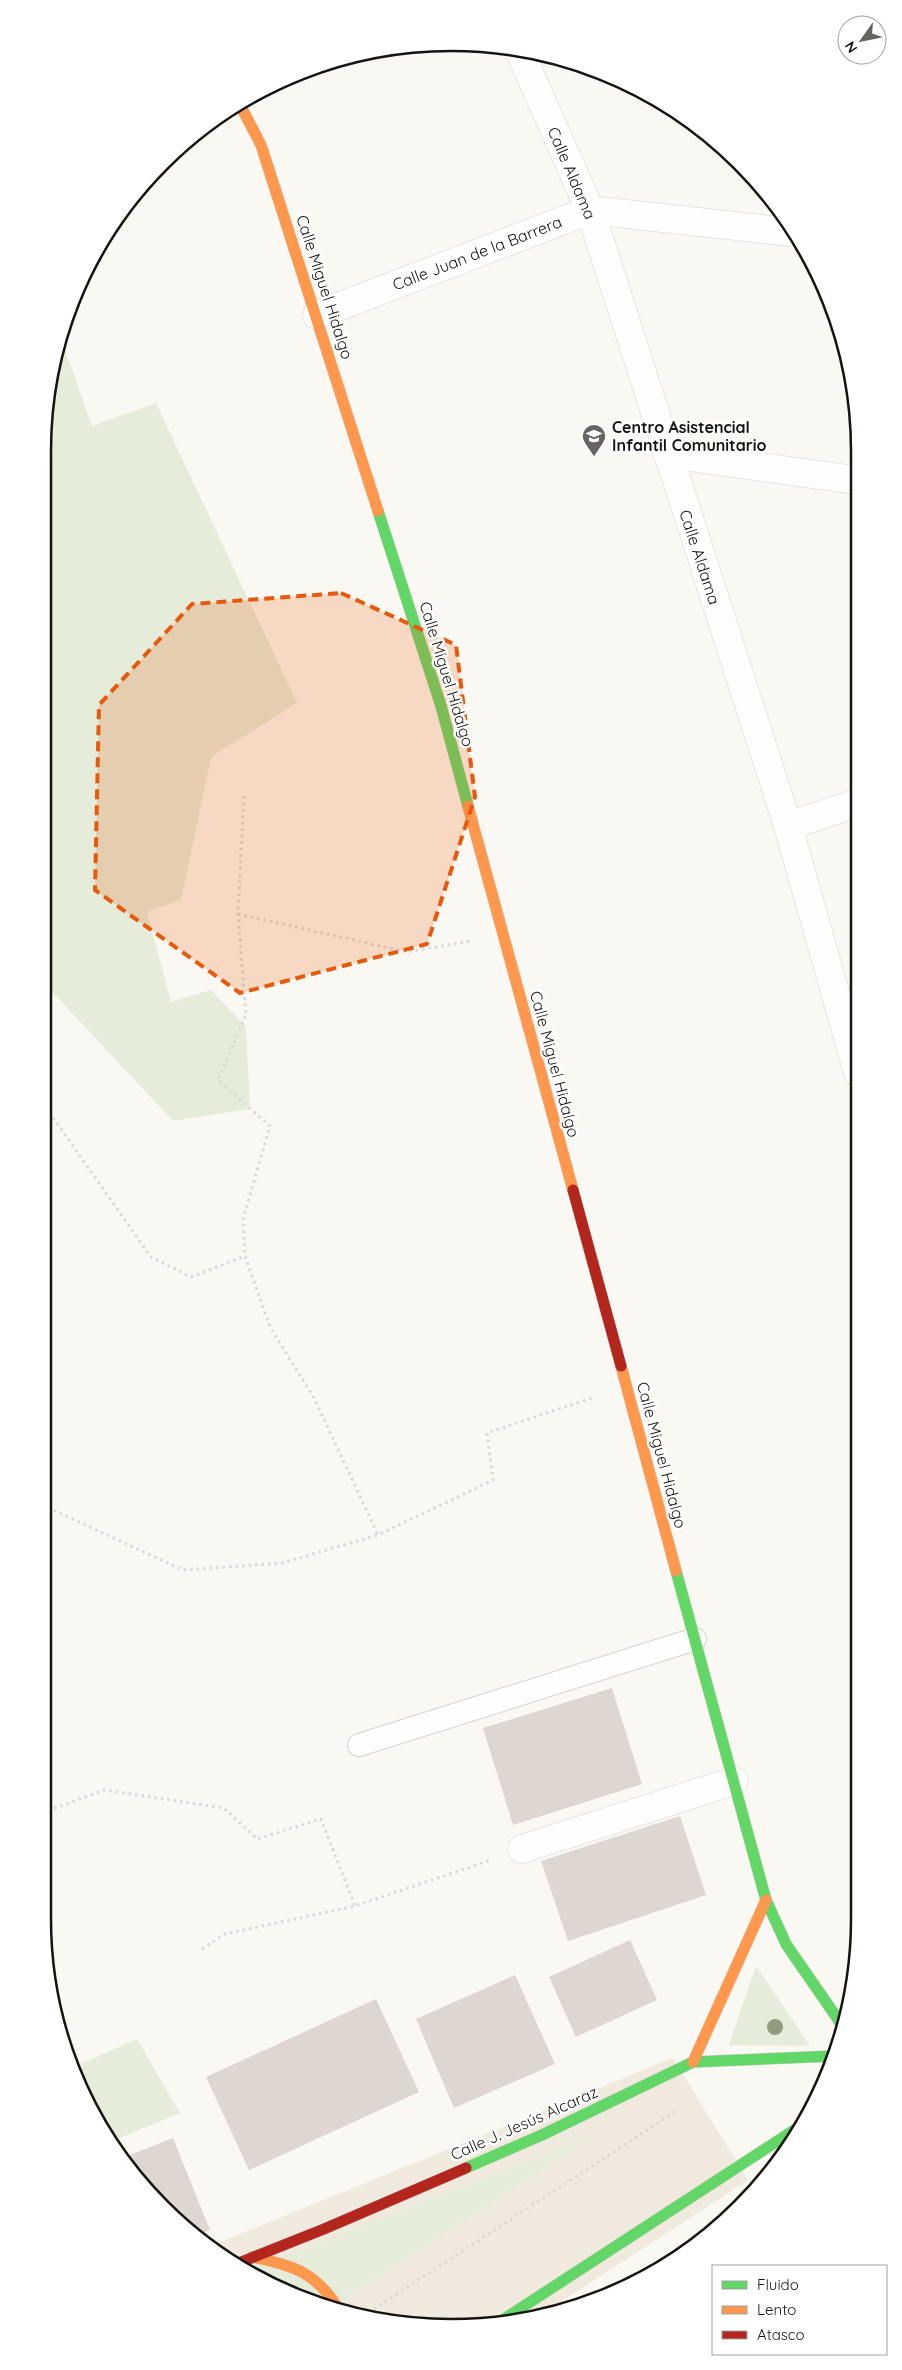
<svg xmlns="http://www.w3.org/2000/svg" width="902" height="2370" font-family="Quicksand,sans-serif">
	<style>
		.built { fill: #efeadd }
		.green { fill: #e5ecd9 }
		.building { fill: #ded6d0 }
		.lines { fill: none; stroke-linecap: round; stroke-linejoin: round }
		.lane-casing { stroke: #d5d3ce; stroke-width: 24 }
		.street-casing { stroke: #d5d3ce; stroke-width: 29 }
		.fast-casing { stroke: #d5d3ce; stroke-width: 12 }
		.slow-casing { stroke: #d5d3ce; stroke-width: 12 }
		.jam-casing { stroke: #d5d3ce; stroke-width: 12 }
		.path { stroke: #dad9d7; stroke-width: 3; stroke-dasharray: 2.5 4; stroke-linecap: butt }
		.lane { stroke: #fefefd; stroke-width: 22 }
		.street { stroke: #fefefd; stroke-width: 28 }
		.fast { stroke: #63d668; stroke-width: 11 }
		.slow { stroke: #ff974d; stroke-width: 11 }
		.jam { stroke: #b3261e; stroke-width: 11 }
		.tree { fill: #919b7e }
		.marked { fill: #e8590c; fill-opacity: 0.2; stroke: #e8590c; stroke-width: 4; stroke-dasharray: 10 6; stroke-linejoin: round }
		.labels { text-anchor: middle; stroke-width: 5; stroke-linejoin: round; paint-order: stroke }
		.street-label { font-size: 16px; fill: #151410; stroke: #fff }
		.poi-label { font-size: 16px; font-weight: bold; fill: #151410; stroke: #fff; text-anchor: start }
		.rim { fill: none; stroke: #151410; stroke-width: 2.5 }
	</style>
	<rect width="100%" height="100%" fill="#faf8f2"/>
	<path class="built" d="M673,2058L748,2180L538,2317L531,2320L397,2324L320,2306L247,2273L213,2245Z"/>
	<g class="green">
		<path d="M60,336L92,426L156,403L297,703L211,757L181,900L147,912L171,1002L211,990L246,1026L250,1109L173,1121L43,982L42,451L56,345Z"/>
		<path d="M756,1966L810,2046L729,2045Z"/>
		<path d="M137,2039L180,2113L110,2142L97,2123L72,2068Z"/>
		<path d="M595,2135L330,2308L320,2306L245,2271Z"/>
	</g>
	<g class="building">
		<path d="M612,1688L642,1784L513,1825L483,1728Z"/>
		<path d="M680,1816L706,1895L568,1941L541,1861Z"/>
		<path d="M630,1940L657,2000L576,2037L549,1977Z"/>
		<path d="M515,1975L555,2064L454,2108L416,2019Z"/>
		<path d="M376,1999L419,2092L249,2170L206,2077Z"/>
		<path d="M173,2138L210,2230L200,2234L144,2188L122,2158Z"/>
		<path d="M712,2225L678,2259L601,2298Z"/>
	</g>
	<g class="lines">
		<g class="lane-casing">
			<path id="lane" d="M359,1745L695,1639"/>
		</g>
		<g class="street-casing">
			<g id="street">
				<path d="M519,50L590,210L788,826L858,1073"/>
				<path d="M317,315L590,210L790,232"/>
				<path d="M667,454L856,480"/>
				<path d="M788,826L857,803"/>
				<path d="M522,1849L734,1781"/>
			</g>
		</g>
		<g class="fast-casing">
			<g id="fast">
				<path d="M378,511L441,706L468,806"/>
				<path d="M676,1571L766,1900L786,1944L844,2028"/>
				<path d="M466,2168L544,2134L693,2062L834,2056"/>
				<path d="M501,2321L802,2125"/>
			</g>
		</g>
		<g class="slow-casing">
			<g id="slow">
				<path d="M239,103L261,145L378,511"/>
				<path d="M468,806L573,1190"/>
				<path d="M621,1366L676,1571"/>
				<path d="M693,2062L766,1900"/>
				<path d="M252,2257C294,2265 317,2273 340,2311"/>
			</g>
		</g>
		<g class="jam-casing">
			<g id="jam">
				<path d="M573,1190L621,1366"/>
				<path d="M236,2264L324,2229L466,2168"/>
			</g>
		</g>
		<g class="path">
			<path d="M244,796L238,914L246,1015L218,1080L270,1126L243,1219L245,1256L270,1327L314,1398L378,1535"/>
			<path d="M238,914L407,952L471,941"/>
			<path d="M42,1102L151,1257L191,1277L245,1256"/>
			<path d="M42,1505L183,1570L282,1563L378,1535L493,1480L487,1433L595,1397"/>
			<path d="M42,1813L104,1790L224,1808L257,1839L321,1819L355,1906"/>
			<path d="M202,1949L225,1934L355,1906L491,1860"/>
			<path d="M374,2309L676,2111"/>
		</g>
		<use href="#lane" class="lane"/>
		<use href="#street" class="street"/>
		<use href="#fast" class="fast"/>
		<use href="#slow" class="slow"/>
		<use href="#jam" class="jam"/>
	</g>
	<circle class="tree" cx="775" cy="2027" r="8"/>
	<path class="marked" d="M341,593L456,645L475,797L427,944L240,993L95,890L99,705L192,604Z"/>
	<defs>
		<g id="school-pin" transform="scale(1.25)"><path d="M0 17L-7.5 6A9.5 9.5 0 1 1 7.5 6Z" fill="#65645f" stroke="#fff"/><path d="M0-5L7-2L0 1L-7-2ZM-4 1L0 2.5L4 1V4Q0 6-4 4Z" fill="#fff"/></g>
	</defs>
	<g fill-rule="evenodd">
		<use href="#school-pin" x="594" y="436"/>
	</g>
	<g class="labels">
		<g class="street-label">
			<text transform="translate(572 173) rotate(67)" y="6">Calle Aldama</text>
			<text transform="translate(477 253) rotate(-21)" y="6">Calle Juan de la Barrera</text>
			<text transform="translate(325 287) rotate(72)" y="6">Calle Miguel Hidalgo</text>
			<text transform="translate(700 557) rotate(72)" y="6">Calle Aldama</text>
			<text transform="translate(447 674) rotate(73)" y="6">Calle Miguel Hidalgo</text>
			<text transform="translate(555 1064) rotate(75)" y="6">Calle Miguel Hidalgo</text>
			<text transform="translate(662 1455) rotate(75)" y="6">Calle Miguel Hidalgo</text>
			<text transform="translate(524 2123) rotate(-24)" y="6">Calle J. Jesús Alcaraz</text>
		</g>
		<g class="poi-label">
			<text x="612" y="433">Centro Asistencial<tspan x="612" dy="18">Infantil Comunitario</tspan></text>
		</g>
	</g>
	<path d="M0 0H902V2370H0ZM451 51H451A400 400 0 0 1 851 451V1919A400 400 0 0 1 451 2319H451A400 400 0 0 1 51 1919V451A400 400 0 0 1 451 51Z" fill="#fff" fill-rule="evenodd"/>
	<path class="rim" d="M451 51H451A400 400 0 0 1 851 451V1919A400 400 0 0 1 451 2319H451A400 400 0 0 1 51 1919V451A400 400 0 0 1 451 51Z"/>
	<rect x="712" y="2265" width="175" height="90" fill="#ffffff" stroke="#a1a19f"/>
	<rect x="722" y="2281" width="25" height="8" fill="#63d668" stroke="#a1a19f"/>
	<text x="757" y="2290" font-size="15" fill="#151410">Fluido</text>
	<rect x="722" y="2306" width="25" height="8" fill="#ff974d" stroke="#a1a19f"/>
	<text x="757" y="2315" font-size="15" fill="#151410">Lento</text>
	<rect x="722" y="2331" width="25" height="8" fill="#b3261e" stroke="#a1a19f"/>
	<text x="757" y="2340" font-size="15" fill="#151410">Atasco</text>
	<g transform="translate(862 40) rotate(237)"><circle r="24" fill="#ffffff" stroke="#a1a19f"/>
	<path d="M0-4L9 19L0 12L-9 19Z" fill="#65645f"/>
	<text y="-8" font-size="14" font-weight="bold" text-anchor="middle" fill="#151410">N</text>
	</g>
</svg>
